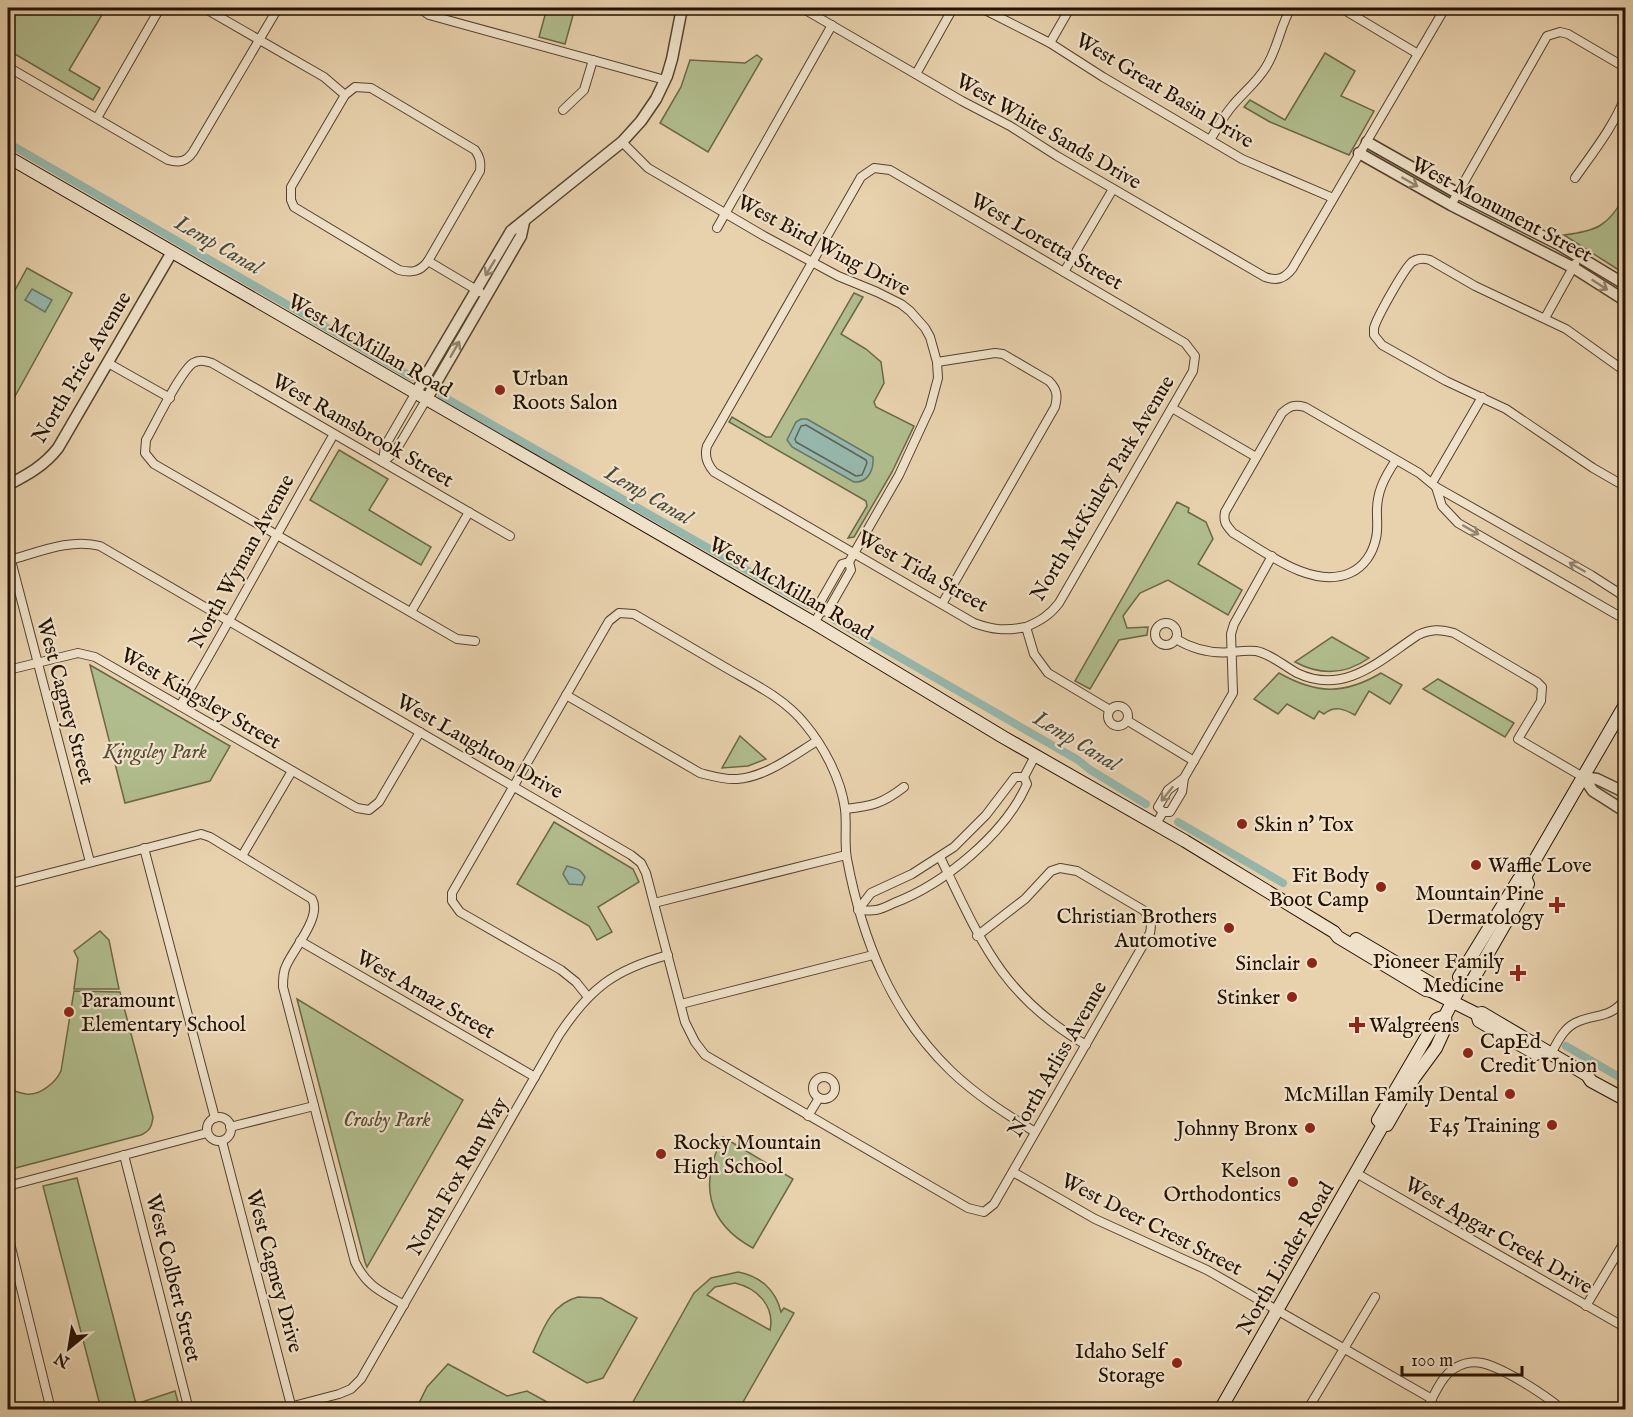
<svg xmlns="http://www.w3.org/2000/svg" width="1633" height="1417" font-family="'IM FELL English',serif">
	<style>
		.green { fill: #b1bd8e; stroke: #6a6747; stroke-width: 1.5; fill-rule: evenodd }
		.water { fill: #97b7ac; stroke: #697567; stroke-width: 1.5 }
		.lines { fill: none; stroke-linecap: round; stroke-linejoin: round }
		.shore { stroke: #5d6456; stroke-width: 1.5 }
		.canal { stroke: #97b7ac; stroke-width: 8 }
		.minor-casing { stroke: #54412c; stroke-width: 10 }
		.tertiary-casing { stroke: #54412c; stroke-width: 13 }
		.secondary-casing { stroke: #231100; stroke-width: 14 }
		.minor { stroke: #f0e2ca; stroke-width: 8 }
		.tertiary { stroke: #f0e2ca; stroke-width: 10 }
		.secondary { stroke: #f0e2ca; stroke-width: 12 }
		.oneway { stroke: #94846f }
		.poi-dot { fill: #8f2418; stroke: #f0e2ca; stroke-width: 2 }
		.labels { text-anchor: middle; stroke-width: 4.5; stroke-linejoin: round; paint-order: stroke }
		.street-label { font-size: 21px; fill: #231100; stroke: #f0e2ca }
		.poi-label { font-size: 21px; fill: #231100; stroke: #f0e2ca; text-anchor: end }
		.park-label { font-size: 21px; font-style: italic; fill: #554d32; stroke: #f0e2ca }
		.water-label { font-size: 22px; font-style: italic; fill: #4c4b3c; stroke: #f0e2ca }
	</style>
	<rect width="100%" height="100%" fill="#e8d2ae"/>
	<filter id="stains"><feTurbulence type="fractalNoise" baseFrequency=".00333" numOctaves="4"/><feColorMatrix values="0 0 0 0 .2 0 0 0 0 .09 0 0 0 0 .02 0 0 0 .5 -.17"/></filter>
	<radialGradient id="worn" r=".72"><stop offset=".6" stop-color="#630" stop-opacity="0"/><stop offset="1" stop-color="#630" stop-opacity=".3"/></radialGradient>
	<g class="green">
		<path d="M8,8H106L69,70L100,88L93,100L8,50Z"/>
		<path d="M547,8H575L565,44L539,37Z"/>
		<path d="M1325,53L1355,71L1341,96L1374,111L1349,155L1270,122L1244,107L1250,100L1285,120Z"/>
		<path d="M757,55L762,59L708,152L660,123L681,87L690,60L745,63Z"/>
		<path d="M1625,196L1626,274H1625L1564,235C1597,231 1608,226 1625,196Z"/>
		<path d="M27,268L72,293L8,409V303Z"/>
		<path d="M854,293L863,297L841,334L866,349L881,362L884,383L874,402L876,407L914,426L892,472L854,537L848,538L867,506L866,501L729,422L732,417L766,437H771Z"/>
		<path d="M339,450L388,479L369,510L431,547L421,565L310,500Z"/>
		<path d="M1177,502L1189,508L1188,512L1206,522L1213,539L1198,564L1242,590L1228,615L1168,580L1140,593L1123,616L1127,628L1148,627L1147,635L1119,640L1090,689L1075,681Z"/>
		<path d="M1332,637L1369,658C1345,675 1321,676 1295,662Z"/>
		<path d="M90,665L230,746L210,781L125,803Z"/>
		<path d="M1279,673C1316,694 1344,695 1381,673L1402,685L1390,704L1369,691L1355,715C1344,709 1335,705 1324,714L1319,711L1314,719L1287,704L1278,714L1254,699Z"/>
		<path d="M1438,679L1514,723L1505,737L1423,689Z"/>
		<path d="M740,736L766,759L748,766L722,768Z"/>
		<path d="M554,822L633,869L639,882L598,907L612,932L597,940L589,926L517,884Z"/>
		<path d="M100,931L109,940L119,989H74L78,959L74,951Z"/>
		<path d="M74,991L120,992L153,1117C152,1126 150,1131 141,1135L8,1170V1089C14,1091 20,1093 26,1094C40,1096 56,1082 61,1071Z"/>
		<path d="M297,999L463,1100L367,1267L365,1262Z"/>
		<path d="M723,1137L793,1179L753,1248C706,1223 699,1182 723,1137Z"/>
		<path d="M77,1178L136,1404L175,1391L180,1409H101L43,1186Z"/>
		<path d="M738,1272C760,1276 776,1290 781,1312L784,1308L794,1313L739,1409H629L694,1293L711,1278ZM735,1283C757,1288 775,1306 770,1330L707,1295L715,1287Z"/>
		<path d="M578,1297L601,1298L637,1318L603,1378L587,1383L533,1352C543,1329 551,1304 578,1297Z"/>
		<path d="M448,1364L507,1396L527,1391L560,1409H416L427,1387Z"/>
	</g>
	<g class="water">
		<path d="M32,289L52,300L45,312L25,300Z"/>
		<path d="M801,419H807L873,457C874,470 868,483 854,482L792,447L787,440L796,422Z"/>
		<path d="M567,866C577,869 579,868 585,877L582,885L569,884L563,874Z"/>
	</g>
	<g class="lines">
		<path class="shore" d="M806,425L866,460L867,463L862,475L856,476L796,442L795,439L801,426Z"/>
		<g class="canal">
			<path d="M8,143L412,377"/>
			<path d="M442,396L808,605"/>
			<path d="M833,619L1078,760L1089,769L1146,804"/>
			<path d="M1178,822L1283,883"/>
			<path d="M1566,1046L1626,1081"/>
		</g>
		<g class="minor-casing">
			<g id="minor">
				<path d="M204,8L324,77L345,95L355,87L371,88L475,150C480,157 481,162 480,171L428,261"/>
				<path d="M419,8L429,15L665,80"/>
				<path d="M802,8L962,101L1010,126L1057,156L1265,277C1277,281 1284,279 1292,269L1445,8"/>
				<path d="M981,8L1050,43L1103,77L1242,159L1333,198"/>
				<path d="M1341,8L1418,54"/>
				<path d="M1050,43L1070,8"/>
				<path d="M8,67L168,160C179,163 186,162 193,152L278,8"/>
				<path d="M916,74L953,8"/>
				<path d="M345,95L291,187V200L294,207L399,270C412,273 420,272 428,261L480,292"/>
				<path d="M563,110L584,90L593,60"/>
				<path d="M97,118L160,8"/>
				<path d="M1210,140C1217,129 1224,115 1233,105C1244,92 1257,82 1266,67C1278,48 1280,26 1291,8"/>
				<path d="M622,142L648,168L764,236L838,276L877,292L901,304L910,311L925,328L930,337L937,362L995,353L1003,354L1049,381C1057,389 1058,396 1055,407L942,604"/>
				<path d="M1575,178C1594,151 1614,126 1626,95"/>
				<path d="M1451,205L1547,36L1560,32L1568,34L1626,68"/>
				<path d="M717,228L832,25"/>
				<path d="M1064,272L1113,189"/>
				<path d="M1545,318L1575,264"/>
				<path d="M108,363L170,398"/>
				<path d="M1626,372L1566,329L1475,286L1430,260C1424,258 1418,258 1412,262C1404,269 1377,317 1374,328V335L1382,345L1446,381L1506,409L1593,468L1626,487"/>
				<path d="M1172,408L1256,457"/>
				<path d="M1396,460C1384,478 1376,493 1377,515C1377,523 1378,530 1376,538C1373,553 1364,567 1350,573C1312,590 1264,551 1233,533C1226,525 1223,522 1225,512L1282,413C1290,406 1294,404 1305,407L1419,473L1436,487L1591,575L1619,593L1626,600"/>
				<path d="M383,462L385,446L415,394"/>
				<path d="M383,462L395,452L426,400"/>
				<path d="M1432,483L1482,397"/>
				<path d="M1436,487L1442,506L1458,523L1626,620"/>
				<path d="M8,549L90,862"/>
				<path d="M10,560C39,552 71,538 100,546L631,855L641,863L646,873L685,1022L695,1042L705,1055L968,1208L984,1212L994,1204L1150,933C1152,923 1151,917 1143,910L1077,871L1060,868L1051,871L1025,899L977,936"/>
				<path d="M849,562L899,475L930,408L938,378L937,362"/>
				<path d="M411,612L469,512"/>
				<path d="M814,623L822,610L827,612L851,570L849,562L842,564L818,606L822,610"/>
				<circle cx="1166" cy="634" r="11"/>
				<path d="M1026,627C1040,621 1050,615 1059,603L1193,371L1195,356L1185,343L890,170L874,168L861,177L707,446C704,456 707,464 714,472L974,623C993,630 1006,631 1026,627L1034,654L1048,673L1110,710"/>
				<path d="M1176,639C1194,650 1212,654 1233,652C1241,651 1248,650 1256,651C1271,654 1284,666 1297,673C1345,696 1380,660 1418,635C1431,629 1440,629 1454,633L1537,682L1542,687L1541,701L1518,739L1583,777"/>
				<path d="M475,641L457,639L154,464L145,453L146,440C155,424 180,372 193,363C200,359 205,361 212,363L510,536"/>
				<path d="M8,670L78,653L95,657L357,808L369,810L379,802L420,732"/>
				<path d="M566,695L700,773C712,776 725,780 737,779C766,777 794,755 817,741"/>
				<circle cx="1118" cy="716" r="10"/>
				<path d="M180,706C233,616 282,524 334,434"/>
				<path d="M1128,721L1194,761"/>
				<path d="M1015,777H1024L1027,784C1005,834 944,884 894,903C888,906 882,909 876,910C870,911 864,910 858,910L871,893L912,874L954,847L986,815Z"/>
				<path d="M1024,777L1035,756"/>
				<path d="M845,809C872,806 882,804 904,787"/>
				<path d="M1163,812L1158,807L1168,790L1184,778"/>
				<path d="M1156,824L1163,812H1170L1182,792L1184,778L1233,693L1231,634L1234,624L1272,556"/>
				<path d="M144,848L215,1118"/>
				<path d="M242,856L292,771"/>
				<path d="M940,857C981,941 1001,995 1086,1045"/>
				<path d="M8,884L201,834L210,837L312,899C322,916 295,947 287,964C283,971 283,979 283,987L355,1262C367,1287 382,1292 404,1305"/>
				<path d="M654,903L846,855"/>
				<path d="M300,941L535,1077"/>
				<path d="M588,997L576,982L561,970L460,912L452,901V893L609,621L619,613L634,614C665,632 697,651 728,669C756,685 785,699 805,724C824,747 841,779 845,809C847,826 844,843 847,859C862,939 891,1013 951,1071C976,1095 1006,1114 1035,1132"/>
				<path d="M681,1004L873,955"/>
				<path d="M1551,1054C1557,1043 1563,1029 1575,1023C1595,1013 1610,1020 1626,998"/>
				<circle cx="824" cy="1088" r="11"/>
				<path d="M808,1116L819,1098"/>
				<circle cx="219" cy="1129" r="12"/>
				<path d="M230,1127L314,1106"/>
				<path d="M222,1141L292,1409"/>
				<path d="M124,1155L189,1410"/>
				<path d="M1013,1172L1095,1219L1207,1270L1432,1399"/>
				<path d="M1356,1173L1626,1328"/>
				<path d="M8,1186L207,1133"/>
				<path d="M8,1235L51,1410"/>
				<path d="M1586,1306L1626,1239"/>
				<path d="M1309,1407L1375,1297"/>
				<path d="M278,1410L339,1394L351,1389L361,1379L559,1035C590,988 614,970 668,955"/>
				<path d="M1426,1410C1434,1396 1441,1376 1455,1368C1463,1363 1473,1361 1482,1363C1504,1368 1545,1395 1563,1410"/>
			</g>
		</g>
		<g class="tertiary-casing">
			<g id="tertiary">
				<path d="M1367,142L1457,193L1558,244L1626,285"/>
				<path d="M1359,153L1451,205L1574,268L1626,301"/>
				<path d="M415,394L511,231L622,142L641,121L656,99L667,76L672,59L682,8"/>
				<path d="M426,400L521,236L524,222"/>
				<path d="M8,485C27,475 44,466 58,448L172,252"/>
				<path d="M1583,777L1593,791L1626,812"/>
				<path d="M1583,777L1597,779L1626,793"/>
			</g>
		</g>
		<g class="secondary-casing">
			<g id="secondary">
				<path d="M8,157L814,623L1003,737L1185,841L1334,932L1338,937L1426,990L1431,991L1477,1014L1482,1013L1587,1075L1591,1081L1626,1100"/>
				<path d="M1356,939L1432,984L1431,991"/>
				<path d="M1462,983H1471L1528,884L1525,877"/>
				<path d="M1477,1014L1479,1021L1536,1054"/>
				<path d="M1383,1125L1378,1120L1437,1019L1445,1016"/>
				<path d="M1220,1410L1383,1125H1387L1414,1078L1436,1048L1446,1026L1445,1016L1462,983L1459,977L1519,879L1525,877L1626,703"/>
			</g>
		</g>
		<use href="#minor" class="minor"/>
		<use href="#tertiary" class="tertiary"/>
		<use href="#secondary" class="secondary"/>
	</g>
	<defs><path id="oneway-shaft" d="M-6 0H5M1.5-3L5.5 0L1.5 3" fill="none" stroke-width="1.6" stroke-linecap="round" stroke-linejoin="round" transform="scale(1.5)"/></defs>
	<g class="oneway">
		<use href="#oneway-shaft" transform="translate(1410 182) rotate(30)"/>
		<use href="#oneway-shaft" transform="translate(490 268) rotate(121)"/>
		<use href="#oneway-shaft" transform="translate(1600 285) rotate(33)"/>
		<use href="#oneway-shaft" transform="translate(455 349) rotate(-60)"/>
		<use href="#oneway-shaft" transform="translate(1471 530) rotate(30)"/>
		<use href="#oneway-shaft" transform="translate(1577 567) rotate(-150)"/>
		<use href="#oneway-shaft" transform="translate(1167 794) rotate(129)"/>
	</g>
	<g class="poi-dot">
		<circle cx="500" cy="390" r="6"/>
		<circle cx="1242" cy="824" r="6"/>
		<circle cx="1476" cy="865" r="6"/>
		<circle cx="1381" cy="887" r="6"/>
		<path d="M1554 896h6v6h6v6h-6v6h-6v-6h-6v-6h6z"/>
		<circle cx="1229" cy="928" r="6"/>
		<circle cx="1312" cy="963" r="6"/>
		<path d="M1515 964h6v6h6v6h-6v6h-6v-6h-6v-6h6z"/>
		<circle cx="1292" cy="997" r="6"/>
		<circle cx="69" cy="1012" r="6"/>
		<path d="M1354 1016h6v6h6v6h-6v6h-6v-6h-6v-6h6z"/>
		<circle cx="1468" cy="1053" r="6"/>
		<circle cx="1510" cy="1094" r="6"/>
		<circle cx="1552" cy="1125" r="6"/>
		<circle cx="1310" cy="1128" r="6"/>
		<circle cx="661" cy="1154" r="6"/>
		<circle cx="1293" cy="1182" r="6"/>
		<circle cx="1177" cy="1363" r="6"/>
	</g>
	<g class="labels">
		<g class="street-label">
			<text transform="translate(1165 90) rotate(31)" y="7">West Great Basin Drive</text>
			<text transform="translate(1049 131) rotate(30)" y="7">West White Sands Drive</text>
			<text transform="translate(1502 209) rotate(28)" y="7">West Monument Street</text>
			<text transform="translate(1047 241) rotate(30)" y="7">West Loretta Street</text>
			<text transform="translate(824 245) rotate(28)" y="7">West Bird Wing Drive</text>
			<text transform="translate(370 345) rotate(30)" y="7">West McMillan Road</text>
			<text transform="translate(81 367) rotate(-59)" y="7">North Price Avenue</text>
			<text transform="translate(363 430) rotate(30)" y="7">West Ramsbrook Street</text>
			<text transform="translate(1102 488) rotate(-59)" y="7">North McKinley Park Avenue</text>
			<text transform="translate(241 561) rotate(-61)" y="7">North Wyman Avenue</text>
			<text transform="translate(923 571) rotate(29)" y="7">West Tida Street</text>
			<text transform="translate(791 588) rotate(30)" y="7">West McMillan Road</text>
			<text transform="translate(201 698) rotate(30)" y="7">West Kingsley Street</text>
			<text transform="translate(66 701) rotate(75)" y="7">West Cagney Street</text>
			<text transform="translate(480 746) rotate(30)" y="7">West Laughton Drive</text>
			<text transform="translate(426 994) rotate(30)" y="7">West Arnaz Street</text>
			<text transform="translate(1057 1059) rotate(-60)" y="7">North Arliss Avenue</text>
			<text transform="translate(457 1176) rotate(-60)" y="7">North Fox Run Way</text>
			<text transform="translate(1152 1224) rotate(27)" y="7">West Deer Crest Street</text>
			<text transform="translate(1499 1235) rotate(30)" y="7">West Apgar Creek Drive</text>
			<text transform="translate(1285 1258) rotate(-60)" y="7">North Linder Road</text>
			<text transform="translate(275 1271) rotate(75)" y="7">West Cagney Drive</text>
			<text transform="translate(174 1278) rotate(76)" y="7">West Colbert Street</text>
		</g>
		<g class="poi-label">
			<text x="512" y="385" text-anchor="start">Urban<tspan x="512" dy="24">Roots Salon</tspan></text>
			<text x="1254" y="831" text-anchor="start">Skin n' Tox</text>
			<text x="1488" y="872" text-anchor="start">Waffle Love</text>
			<text x="1369" y="882">Fit Body<tspan x="1369" dy="24">Boot Camp</tspan></text>
			<text x="1544" y="900">Mountain Pine<tspan x="1544" dy="24">Dermatology</tspan></text>
			<text x="1217" y="923">Christian Brothers<tspan x="1217" dy="24">Automotive</tspan></text>
			<text x="1504" y="968">Pioneer Family<tspan x="1504" dy="24">Medicine</tspan></text>
			<text x="1300" y="970">Sinclair</text>
			<text x="1280" y="1004">Stinker</text>
			<text x="81" y="1007" text-anchor="start">Paramount<tspan x="81" dy="24">Elementary School</tspan></text>
			<text x="1369" y="1032" text-anchor="start">Walgreens</text>
			<text x="1480" y="1048" text-anchor="start">CapEd<tspan x="1480" dy="24">Credit Union</tspan></text>
			<text x="1498" y="1101">McMillan Family Dental</text>
			<text x="1540" y="1132">F45 Training</text>
			<text x="1298" y="1135">Johnny Bronx</text>
			<text x="673" y="1149" text-anchor="start">Rocky Mountain<tspan x="673" dy="24">High School</tspan></text>
			<text x="1281" y="1177">Kelson<tspan x="1281" dy="24">Orthodontics</tspan></text>
			<text x="1165" y="1358">Idaho Self<tspan x="1165" dy="24">Storage</tspan></text>
		</g>
		<g class="park-label">
			<text x="155" y="758">Kingsley Park</text>
			<text x="387" y="1126">Crosby Park</text>
		</g>
		<g class="water-label">
			<text transform="translate(219 244) rotate(30)" y="8">Lemp Canal</text>
			<text transform="translate(649 494) rotate(30)" y="8">Lemp Canal</text>
			<text transform="translate(1077 740) rotate(31)" y="8">Lemp Canal</text>
		</g>
	</g>
	<rect width="1633" height="1417" fill="none" stroke="#e8d2ae" stroke-width="30"/>
	<rect x="9" y="9" width="1615" height="1399" fill="none" stroke="#231100" stroke-width="3"/>
	<rect x="15" y="15" width="1603" height="1387" fill="none" stroke="#231100" stroke-width="1.5"/>
	<g transform="translate(69 1348) rotate(210)" stroke="#f0e2ca" stroke-width="4.5" paint-order="stroke">
	<path d="M0-4.5L10 22L0 15L-10 22Z" fill="#231100"/>
	<text y="-9" font-size="16" font-weight="bold" text-anchor="middle" fill="#231100">N</text>
	</g>
	<path d="M1402 1366v9h120v-9" fill="none" stroke="#231100" stroke-width="3"/>
	<text x="1411" y="1366" font-size="18" fill="#231100" stroke="#f0e2ca" stroke-width="4.5" paint-order="stroke">100 m</text>
	<rect width="100%" height="100%" filter="url(#stains)"/>
	<rect width="100%" height="100%" fill="url(#worn)"/>
</svg>
